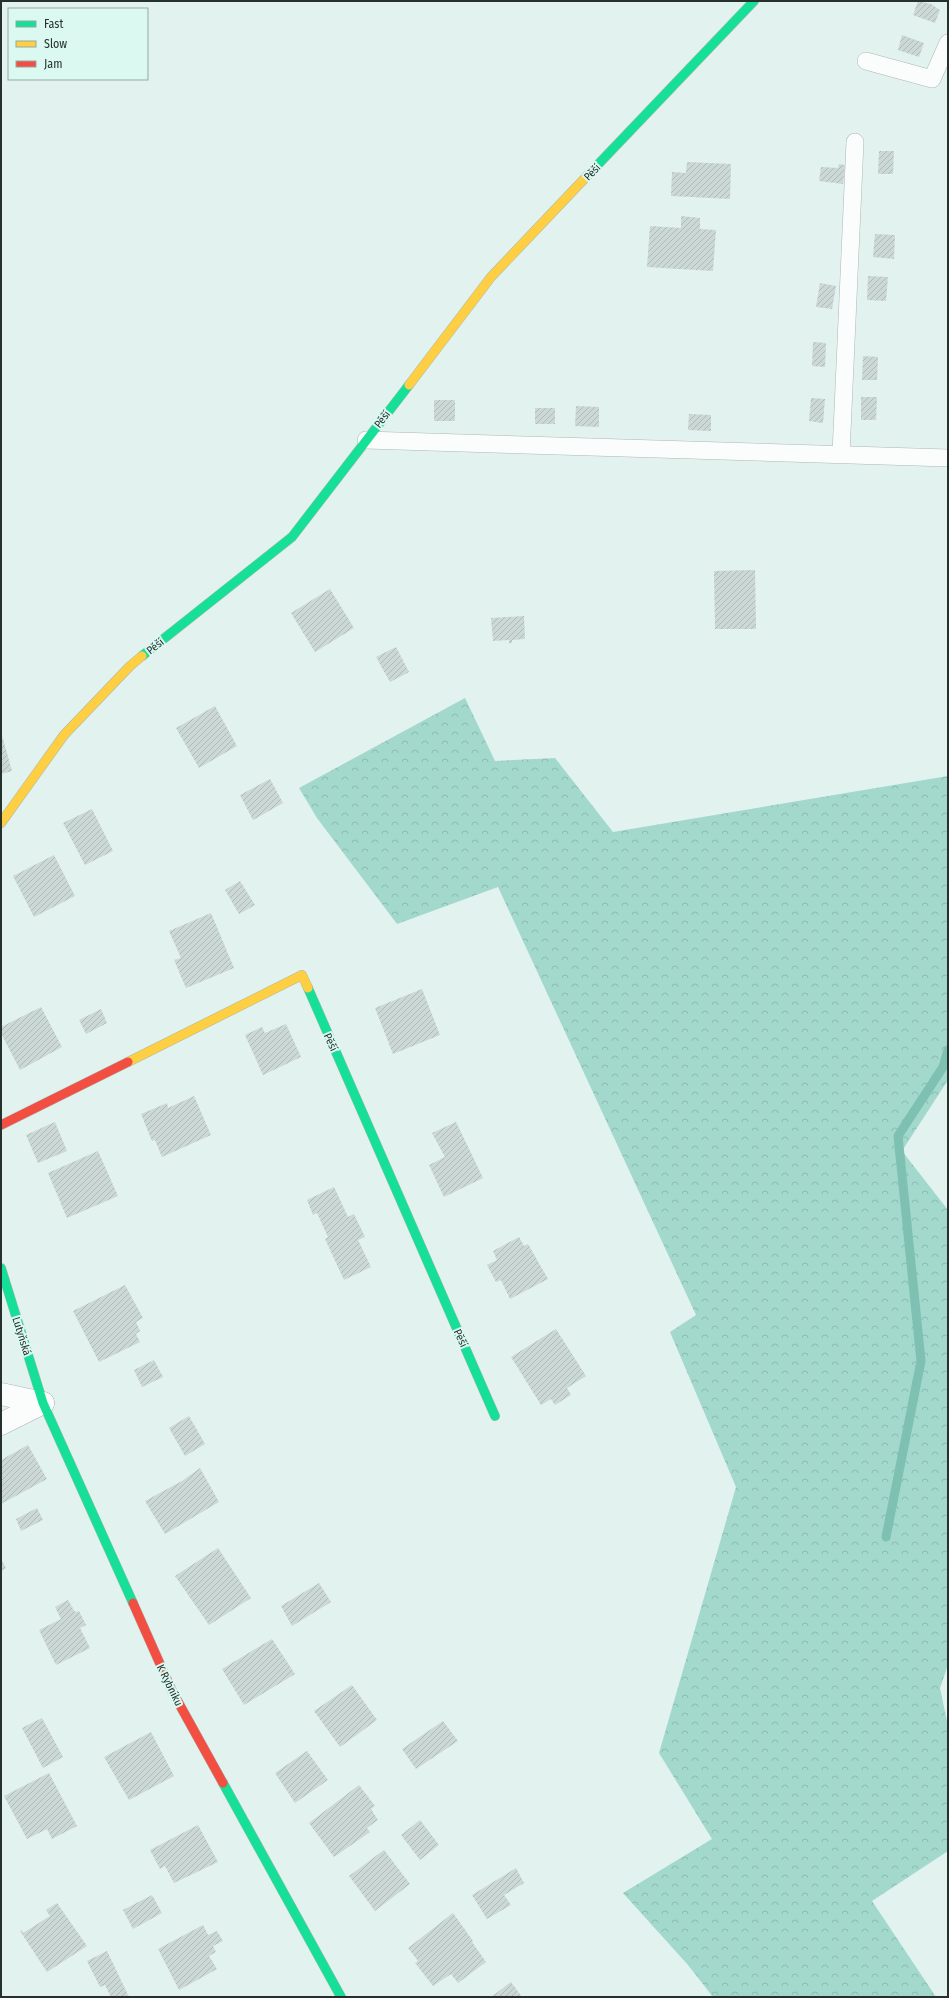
<svg xmlns="http://www.w3.org/2000/svg" width="949" height="1998" font-family="'Fira Sans Condensed',sans-serif">
	<style>
		.forest { fill: url(#forest-crowns) }
		.lines { fill: none; stroke-linecap: round; stroke-linejoin: round }
		.stream { stroke: #7ec0b2; stroke-width: 9 }
		.building { fill: url(#building-hatch) }
		.lane-casing { stroke: #acb8b5; stroke-width: 18 }
		.street-casing { stroke: #acb8b5; stroke-width: 23 }
		.fast-casing { stroke: #acb8b5; stroke-width: 10 }
		.slow-casing { stroke: #acb8b5; stroke-width: 10 }
		.jam-casing { stroke: #acb8b5; stroke-width: 10 }
		.lane { stroke: #fbfdfc; stroke-width: 17 }
		.street { stroke: #fbfdfc; stroke-width: 22 }
		.fast { stroke: #16e098; stroke-width: 9 }
		.slow { stroke: #ffcf43; stroke-width: 9 }
		.jam { stroke: #f24e42; stroke-width: 9 }
		.labels { text-anchor: middle; stroke-width: 4; stroke-linejoin: round; paint-order: stroke }
		.street-label { font-size: 11px; fill: #26312e; stroke: #dbf9f1 }
	</style>
	<defs>
		<pattern id="forest-crowns" width="20" height="18" patternUnits="userSpaceOnUse"><rect width="20" height="18" fill="#a2d9cc"/><path d="M2 6a3 3 0 1 1 6 0M12 15a3 3 0 1 1 6 0" fill="none" stroke="#8bbbb0"/></pattern>
		<pattern id="building-hatch" width="6" height="6" patternUnits="userSpaceOnUse"><rect width="6" height="6" fill="#cbd8d5"/><path d="M-1 1l2-2M0 6l6-6M5 7l2-2" fill="none" stroke="#aebab7"/></pattern>
	</defs>
	<rect width="100%" height="100%" fill="#e2f2ee"/>
	<path class="forest" d="M465,698L495,761L555,758L613,832L948,776V1080L902,1151L948,1210V1665L940,1688L948,1726V1851L872,1901L936,1997H713L688,1965L623,1893L712,1839L659,1753L736,1487L670,1332L696,1315L498,887L397,924L317,818L299,788Z"/>
	<g class="lines">
		<path class="stream" d="M886,1537L921,1361L898,1136L943,1067L948,1050"/>
	</g>
	<g class="building">
		<path d="M918,1L931,4L940,10L935,23L913,15Z"/>
		<path d="M902,35L924,43L919,57L898,50Z"/>
		<path d="M879,151H894L893,174H878Z"/>
		<path d="M687,162L731,164L730,199L671,196L672,172L686,173Z"/>
		<path d="M839,164L845,165L843,184L819,181L821,167L838,168Z"/>
		<path d="M681,216L700,218V229L716,230L713,271L647,267L650,226L681,228Z"/>
		<path d="M875,234L895,235L894,259L873,257Z"/>
		<path d="M868,276L888,277L886,301L867,300Z"/>
		<path d="M820,283L836,286L832,309L816,307Z"/>
		<path d="M813,342L826,343L825,367L812,366Z"/>
		<path d="M863,356L878,357L877,380H862Z"/>
		<path d="M861,397H877L876,420H861Z"/>
		<path d="M811,398L825,399L823,423L809,421Z"/>
		<rect x="434" y="400" width="21" height="21"/>
		<path d="M576,406L599,407V427L575,426Z"/>
		<rect x="535" y="408" width="20" height="16"/>
		<path d="M689,414L711,415V431L688,430Z"/>
		<path d="M755,570L756,629H715L714,571Z"/>
		<path d="M330,589L354,628L315,652L291,613Z"/>
		<path d="M524,616L525,639L512,640V643H509V640L493,641L491,618Z"/>
		<path d="M396,647L409,672L390,682L376,657Z"/>
		<path d="M215,706L237,746L199,768L176,728Z"/>
		<path d="M1,732L12,771L1,774Z"/>
		<path d="M270,779L283,803L253,820L240,795Z"/>
		<path d="M92,809L113,851L85,865L63,823Z"/>
		<path d="M54,855L75,896L34,917L13,876Z"/>
		<path d="M240,881L255,905L239,914L225,890Z"/>
		<path d="M211,913L234,968L186,988L174,960L181,958L169,931Z"/>
		<path d="M422,989L440,1035L393,1054L375,1008Z"/>
		<path d="M41,1007L62,1047L20,1070L1,1033V1027Z"/>
		<path d="M101,1009L107,1023L86,1034L79,1020Z"/>
		<path d="M286,1024L301,1057L263,1075L245,1035L262,1027L265,1033Z"/>
		<path d="M194,1096L211,1135L162,1157L155,1140L152,1141L141,1114L167,1103L168,1108Z"/>
		<path d="M55,1122L67,1151L38,1163L26,1135Z"/>
		<path d="M456,1122L483,1178L444,1197L429,1165L445,1157L432,1133Z"/>
		<path d="M98,1151L118,1196L67,1218L48,1173Z"/>
		<path d="M334,1187L348,1217L354,1214L365,1237L358,1240L371,1267L344,1280L325,1239L328,1237L317,1213L313,1215L307,1200Z"/>
		<path d="M519,1237L524,1246L528,1244L548,1279L510,1299L501,1280L496,1282L487,1265L497,1260L493,1251Z"/>
		<path d="M125,1285L143,1318L136,1322L140,1331L136,1334L140,1342L99,1362L73,1311Z"/>
		<path d="M556,1329L586,1376L567,1388L571,1395L555,1405L551,1399L541,1405L511,1357Z"/>
		<path d="M154,1360L163,1377L142,1387L134,1370Z"/>
		<path d="M189,1416L205,1444L185,1456L169,1428Z"/>
		<path d="M28,1445L47,1479L1,1504V1460Z"/>
		<path d="M200,1468L219,1502L165,1534L145,1501L182,1481Z"/>
		<path d="M37,1508L43,1520L21,1531L16,1519Z"/>
		<path d="M218,1548L251,1598L209,1625L175,1576Z"/>
		<path d="M1,1559L6,1568L1,1571Z"/>
		<path d="M319,1583L331,1602L292,1626L281,1606Z"/>
		<path d="M68,1600L75,1612L79,1611L86,1625L80,1628L90,1648L56,1665L39,1630L61,1619L55,1607Z"/>
		<path d="M272,1639L295,1674L244,1705L222,1669Z"/>
		<path d="M352,1685L377,1720L340,1747L314,1711Z"/>
		<path d="M42,1718L63,1757L43,1768L22,1728Z"/>
		<path d="M443,1721L458,1741L416,1769L402,1749Z"/>
		<path d="M151,1732L174,1776L129,1800L104,1757Z"/>
		<path d="M307,1751L328,1780L295,1803L275,1773Z"/>
		<path d="M49,1773L77,1826L52,1839L47,1829L27,1839L4,1796Z"/>
		<path d="M359,1785L375,1806L371,1809L378,1820L367,1828L370,1832L334,1857L309,1823Z"/>
		<path d="M420,1820L439,1845L420,1860L401,1835Z"/>
		<path d="M198,1825L218,1862L174,1883L165,1866L160,1869L150,1850Z"/>
		<path d="M384,1850L410,1884L375,1911L349,1876Z"/>
		<path d="M516,1868L524,1883L504,1895L511,1905L487,1919L472,1895Z"/>
		<path d="M152,1895L162,1913L133,1929L123,1910Z"/>
		<path d="M57,1903L87,1946L47,1972L20,1931L22,1930L23,1933L50,1916L46,1910Z"/>
		<path d="M453,1913L473,1941L472,1942L486,1962L458,1983L451,1974L433,1986L415,1963L418,1961L408,1948Z"/>
		<path d="M203,1925L208,1935L217,1931L223,1941L213,1946L216,1952L209,1956L217,1969L179,1990L158,1949Z"/>
		<path d="M107,1951L129,1997H111L105,1985L100,1987L87,1961Z"/>
		<path d="M511,1982L522,1997H491Z"/>
	</g>
	<g class="lines">
		<g class="lane-casing">
			<g id="lane">
				<path d="M866,61L932,79L948,43"/>
				<path d="M366,440L948,458"/>
				<path d="M841,454L855,142"/>
			</g>
		</g>
		<g class="street-casing">
			<g id="street">
				<path d="M1,1394L43,1403"/>
				<path d="M1,1424L43,1403"/>
			</g>
		</g>
		<g class="fast-casing">
			<g id="fast">
				<path d="M587,176L754,1"/>
				<path d="M142,656L292,537L409,385"/>
				<path d="M308,988L495,1416"/>
				<path d="M1,1268L43,1403L133,1603"/>
				<path d="M223,1783L341,1997"/>
			</g>
		</g>
		<g class="slow-casing">
			<g id="slow">
				<path d="M409,385L491,277L587,176"/>
				<path d="M1,823L64,735L130,666L142,656"/>
				<path d="M128,1062L302,975L308,988"/>
			</g>
		</g>
		<g class="jam-casing">
			<g id="jam">
				<path d="M1,1125L128,1062"/>
				<path d="M133,1603L172,1691L223,1783"/>
			</g>
		</g>
		<use href="#lane" class="lane"/>
		<use href="#street" class="street"/>
		<use href="#fast" class="fast"/>
		<use href="#slow" class="slow"/>
		<use href="#jam" class="jam"/>
	</g>
	<g class="labels">
		<g class="street-label">
			<text transform="translate(592 172) rotate(-46)" y="4">Pěší</text>
			<text transform="translate(382 419) rotate(-52)" y="4">Pěší</text>
			<text transform="translate(155 646) rotate(-38)" y="4">Pěší</text>
			<text transform="translate(331 1042) rotate(66)" y="4">Pěší</text>
			<text transform="translate(22 1336) rotate(73)" y="4">Lutyňská</text>
			<text transform="translate(461 1338) rotate(66)" y="4">Pěší</text>
			<text transform="translate(170 1685) rotate(64)" y="4">K Rybníku</text>
		</g>
	</g>
	<rect width="949" height="1998" fill="none" stroke="#26312e" stroke-width="4"/>
	<rect x="8" y="8" width="140" height="72" fill="#dbf9f1" stroke="#93a9a3"/>
	<rect x="16" y="21" width="20" height="6" fill="#16e098" stroke="#93a9a3"/>
	<text x="44" y="28" font-size="12" fill="#26312e">Fast</text>
	<rect x="16" y="41" width="20" height="6" fill="#ffcf43" stroke="#93a9a3"/>
	<text x="44" y="48" font-size="12" fill="#26312e">Slow</text>
	<rect x="16" y="61" width="20" height="6" fill="#f24e42" stroke="#93a9a3"/>
	<text x="44" y="68" font-size="12" fill="#26312e">Jam</text>
</svg>
